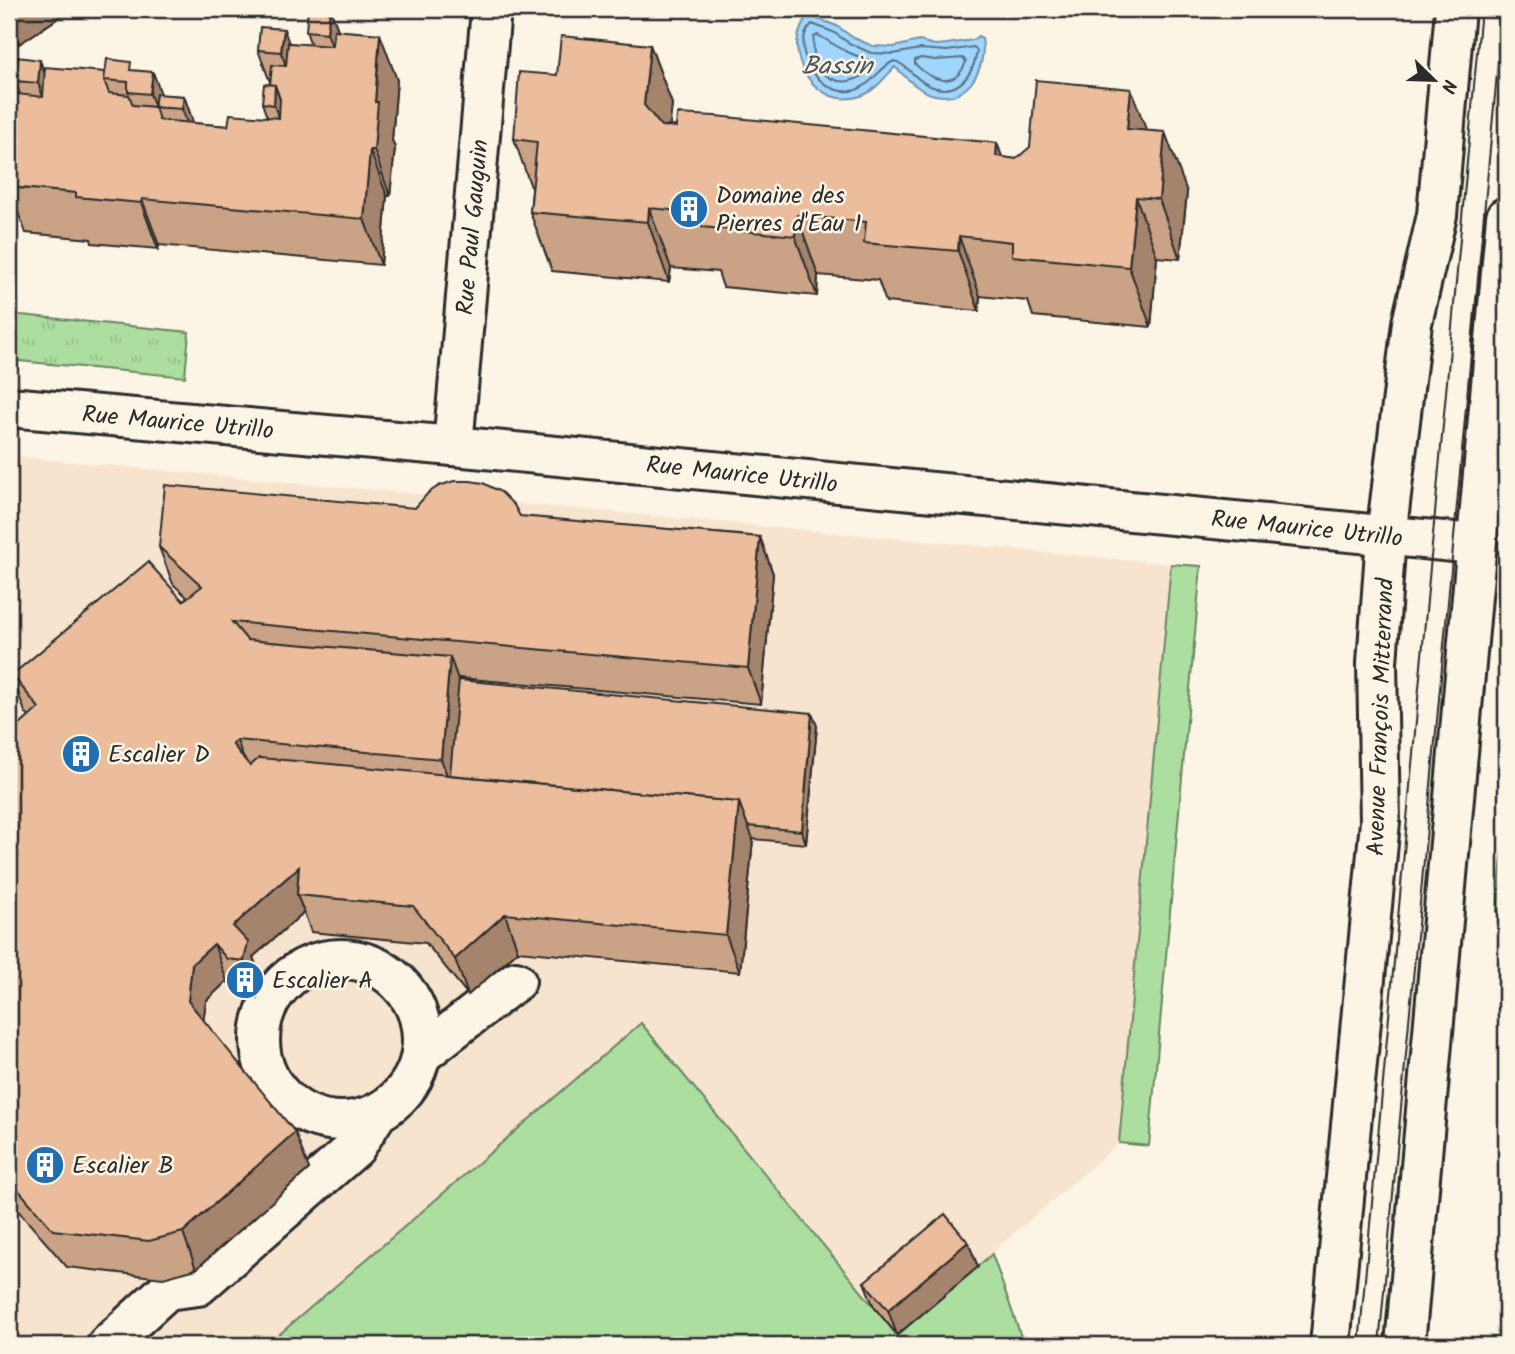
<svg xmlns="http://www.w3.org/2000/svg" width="1515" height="1354" font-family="Kalam,sans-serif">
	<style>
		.built { fill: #f7e4cf }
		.grass { fill: #abde9f; stroke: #6b8465; stroke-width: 2 }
		.cemetery { fill: url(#cemetery-stones); stroke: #6b8465; stroke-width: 2 }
		.park { fill: url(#park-tufts); stroke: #6b8465; stroke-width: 2 }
		.water { fill: #a0d5fe; stroke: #7191aa; stroke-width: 2 }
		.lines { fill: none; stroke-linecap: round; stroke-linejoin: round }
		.shore { stroke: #5a6f7f; stroke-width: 2 }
		.minor-casing { stroke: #2b2b2b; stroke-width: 44 }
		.minor { stroke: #fcf5e5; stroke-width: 38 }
		.tram { stroke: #2b2b2b; stroke-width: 2 }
		.wall { fill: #caa386; stroke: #2b2b2b; stroke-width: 2 }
		.shaded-wall { fill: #a4846d; stroke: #2b2b2b; stroke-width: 2 }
		.building { fill: #ebbd9c; stroke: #2b2b2b; stroke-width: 2 }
		.labels { text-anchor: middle; stroke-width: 5; stroke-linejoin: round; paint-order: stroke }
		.poi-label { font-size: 24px; fill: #2b2b2b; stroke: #fcf5e5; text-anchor: start }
		.street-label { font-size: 24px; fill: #2b2b2b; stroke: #fcf5e5 }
		.water-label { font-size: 26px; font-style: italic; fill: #485660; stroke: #fcf5e5 }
	</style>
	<defs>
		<pattern id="cemetery-stones" width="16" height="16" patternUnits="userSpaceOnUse" patternTransform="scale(1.75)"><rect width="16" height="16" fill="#abde9f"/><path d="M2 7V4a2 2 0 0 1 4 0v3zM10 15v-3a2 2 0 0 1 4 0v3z" fill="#93bf89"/></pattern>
		<pattern id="park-tufts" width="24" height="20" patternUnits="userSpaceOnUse" patternTransform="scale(1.75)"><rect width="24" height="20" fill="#abde9f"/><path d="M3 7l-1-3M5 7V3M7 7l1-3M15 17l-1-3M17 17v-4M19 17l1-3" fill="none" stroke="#93bf89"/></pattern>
	</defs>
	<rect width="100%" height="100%" fill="#fcf5e5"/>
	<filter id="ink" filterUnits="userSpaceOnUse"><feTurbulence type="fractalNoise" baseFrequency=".0143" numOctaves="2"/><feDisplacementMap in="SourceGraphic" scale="14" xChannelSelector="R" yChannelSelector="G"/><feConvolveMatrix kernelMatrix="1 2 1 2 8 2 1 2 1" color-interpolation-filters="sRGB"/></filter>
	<g filter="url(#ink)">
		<path class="built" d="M9,456L1171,564L1119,1143L897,1335L641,1024L267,1345H9Z"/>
		<g class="grass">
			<path d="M1171,564L1201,566L1149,1146L1119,1143Z"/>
			<path d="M641,1023L897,1335L992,1254L1024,1345H267Z"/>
		</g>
		<path class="cemetery" d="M1506,812V912H1497Z"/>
		<path class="park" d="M11,314L189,332L185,377L9,360Z"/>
		<path class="water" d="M807,15L837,26L852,37L872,46L894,47L919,41L935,45L947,44L973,40L978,36L982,38C987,66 970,103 935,95C919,92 907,78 895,67C885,77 875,91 861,96C827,107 799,79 797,46C797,35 802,25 807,15Z"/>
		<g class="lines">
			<g class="shore">
				<path d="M812,24L833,32L849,43L871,53L894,54L920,49L947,51L974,47L977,51C973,77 955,99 926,84C914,78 907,64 894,61C878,68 871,88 851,91C818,96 788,47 812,24Z"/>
				<path d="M818,35L845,51L872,62L873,67C845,97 808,77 814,37Z"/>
				<path d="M921,58L935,60L963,58L966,62C955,90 932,81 915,64V60Z"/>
			</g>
			<g class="minor-casing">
				<g id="minor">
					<path d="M9,407L453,446L1475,544"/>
					<path d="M453,446L491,9"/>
					<circle cx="341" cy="1040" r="81"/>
					<path d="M422,1054L516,981"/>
					<path d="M107,1345L167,1290L198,1286L355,1148L376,1115"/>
					<path d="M1330,1345L1380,822L1377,663L1386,536L1412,323L1437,215L1455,9"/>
					<path d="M1405,1345L1506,217"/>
				</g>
			</g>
			<use href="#minor" class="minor"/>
			<g class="tram">
				<path d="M1359,1345L1481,9"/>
				<path d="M1379,1345L1503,9"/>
			</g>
		</g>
		<g class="wall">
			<path d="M9,9H72L19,44L9,28Z"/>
			<path d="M330,9L338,30L397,80L392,140L395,148L390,196H387L381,265L159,245L158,249L92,243L91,239L26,233L17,210L9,209V93L20,94L15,81L45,73L105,72L134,71L161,95L184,96L193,123L228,126L267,117L262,103L270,82L258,50L288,43L311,45L306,31Z"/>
			<path d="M1074,9H1165L1164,17Z"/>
			<path d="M650,45L672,104L669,126L997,143L1002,157L1016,159L1146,130L1187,192L1180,259L1157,257L1151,327L1033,316L1028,301L980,296L979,311L886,302L878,280L818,275L817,296L723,287L718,272L671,268L669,282L552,271L530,212L532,190L514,139Z"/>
			<path d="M415,508L760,537L773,574L761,704L458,678L459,680L817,726L806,844L753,839L740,972L518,951L468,995L426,943L311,932L304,912L253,957L261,979L257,997L240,996L227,981L206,1001L203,1020L309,1169L196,1269L163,1278L67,1267L9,1200V735L29,717L25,712L12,675L183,601L187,597L173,584L159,547Z"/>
			<path d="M968,1242L978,1267L897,1335L874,1307L864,1282Z"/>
		</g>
		<g class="shaded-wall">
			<path d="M9,9H72L19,44L9,15Z"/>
			<path d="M330,9L352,67L349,92L327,33Z"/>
			<path d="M1161,9H1165L1164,17Z"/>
			<path d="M284,29L305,89L302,112L281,52Z"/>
			<path d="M380,34L397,80L392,140L395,148L390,196L374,150L375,102Z"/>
			<path d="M650,45L672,104L666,165L644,105Z"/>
			<path d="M40,60L61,119L60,143L38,83Z"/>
			<path d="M153,72L166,108L155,107L150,94Z"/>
			<path d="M275,85L296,145L295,164L274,105Z"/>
			<path d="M1131,89L1153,148L1127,129Z"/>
			<path d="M184,96L205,156L199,155L182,109Z"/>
			<path d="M9,131L30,189L19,188L9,160Z"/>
			<path d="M1165,132L1187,192L1180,259L1159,199Z"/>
			<path d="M997,143L1019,203L996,156Z"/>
			<path d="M370,150L387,196L381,265L364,219Z"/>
			<path d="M1136,197L1157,257L1151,327L1129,267Z"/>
			<path d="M142,199L159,245L158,249L141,203Z"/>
			<path d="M649,208L671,268L669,282L648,222Z"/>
			<path d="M797,215L818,275L817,296L795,236Z"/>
			<path d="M959,236L980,296L979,311L958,251Z"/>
			<path d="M760,537L773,574L761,704L748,668Z"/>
			<path d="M450,657L463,693L454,795L441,759Z"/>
			<path d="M812,713L817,726L806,844L802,831Z"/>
			<path d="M237,740L250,777L232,744Z"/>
			<path d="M739,802L753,839L740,972L726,935Z"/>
			<path d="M299,867L297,895L304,912L253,957L261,979L257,997L244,961L233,926Z"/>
			<path d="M505,914L518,951L468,995L455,959Z"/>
			<path d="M214,944L227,981L206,1001L201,1038L188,1001L192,964Z"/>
			<path d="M295,1132L309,1169L196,1269L183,1232Z"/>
			<path d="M968,1242L978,1267L897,1335L888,1310Z"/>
		</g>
		<g class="building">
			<path d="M308,9H330L327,33L306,31Z"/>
			<path d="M260,27L284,29L281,52L258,50Z"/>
			<path d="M334,30L380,34L375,102H378L374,150H370L364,219L142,199L141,203L76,197V193L9,187L13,143L9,131V93L43,97L45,67L105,72L104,80L109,93L129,95L133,105L155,107L159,120L228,126L230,114L279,118L280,99L275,85H270L272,65L286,66L288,43L332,46Z"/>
			<path d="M561,36L650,45L644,105L661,126L676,127L677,114L715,116L997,143L996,156L1016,159L1030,147L1036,80L1131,89L1127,129L1165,132L1159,199L1136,197L1129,267L1012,256V242L959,236L958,251L864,243L866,222L797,215L795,236L702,227L703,213L649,208L648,222L530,212L537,142L514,139L519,72L557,75Z"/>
			<path d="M18,57L40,60L38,83L15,81Z"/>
			<path d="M107,59L131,62L130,70L153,72L150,94L128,92V82L104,80Z"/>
			<path d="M264,84L275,85L274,105L262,103Z"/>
			<path d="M156,94L184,96L182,109L154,107Z"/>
			<path d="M454,481H470L483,483L501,492L514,505L520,516L760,537L748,668L232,622L247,640L450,657L441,759L237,740L232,744L250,766L259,758L309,762L739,802L726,935L505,914L455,959L413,906L297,895L299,867L233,926L248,942L244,961L227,959L214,944L192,964L188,1001L295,1132L183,1232L149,1241L53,1230L9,1179V735L39,708L12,675L148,562L183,601L202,586L159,547L165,485L415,508L428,493L439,486Z"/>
			<path d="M459,680L812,713L802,831L748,826L739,802L450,775Z"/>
			<path d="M945,1214L968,1242L888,1310L864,1282Z"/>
			<path d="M1501,1333H1506V1345H1499Z"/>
			<path d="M1486,1343L1499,1345H1486Z"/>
		</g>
	</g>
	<defs>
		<g id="building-disc" transform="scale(2.0125)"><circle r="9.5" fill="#1f6fb2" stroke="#fcf5e5"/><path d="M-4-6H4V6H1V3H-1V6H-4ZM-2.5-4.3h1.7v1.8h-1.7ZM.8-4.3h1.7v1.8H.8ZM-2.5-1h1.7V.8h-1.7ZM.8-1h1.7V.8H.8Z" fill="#fff"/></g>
	</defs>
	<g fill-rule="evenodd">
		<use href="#building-disc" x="689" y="209"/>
		<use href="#building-disc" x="81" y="754"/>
		<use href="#building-disc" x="245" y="980"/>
		<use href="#building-disc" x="45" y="1165"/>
	</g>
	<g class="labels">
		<g class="poi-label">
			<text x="716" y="203">Domaine des<tspan x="716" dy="28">Pierres d'Eau 1</tspan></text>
			<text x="108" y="762">Escalier D</text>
			<text x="272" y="988">Escalier A</text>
			<text x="72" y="1173">Escalier B</text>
		</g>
		<g class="street-label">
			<text transform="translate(472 227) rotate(-85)" y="8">Rue Paul Gauguin</text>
			<text transform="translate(178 422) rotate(5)" y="8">Rue Maurice Utrillo</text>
			<text transform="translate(742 474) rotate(6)" y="8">Rue Maurice Utrillo</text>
			<text transform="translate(1307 528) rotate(6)" y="8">Rue Maurice Utrillo</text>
			<text transform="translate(1380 717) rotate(-88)" y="8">Avenue François Mitterrand</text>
		</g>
		<g class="water-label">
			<text x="837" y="74">Bassin</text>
		</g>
	</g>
	<rect width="1515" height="1354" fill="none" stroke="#fcf5e5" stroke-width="35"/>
	<rect x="18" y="18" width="1480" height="1319" fill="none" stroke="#2b2b2b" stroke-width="2.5" filter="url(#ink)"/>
	<g transform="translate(1434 80) rotate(113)" stroke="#fcf5e5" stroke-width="5" paint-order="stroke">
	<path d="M0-5L12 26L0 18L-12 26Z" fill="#2b2b2b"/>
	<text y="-10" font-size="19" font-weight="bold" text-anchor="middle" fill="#2b2b2b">N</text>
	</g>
</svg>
